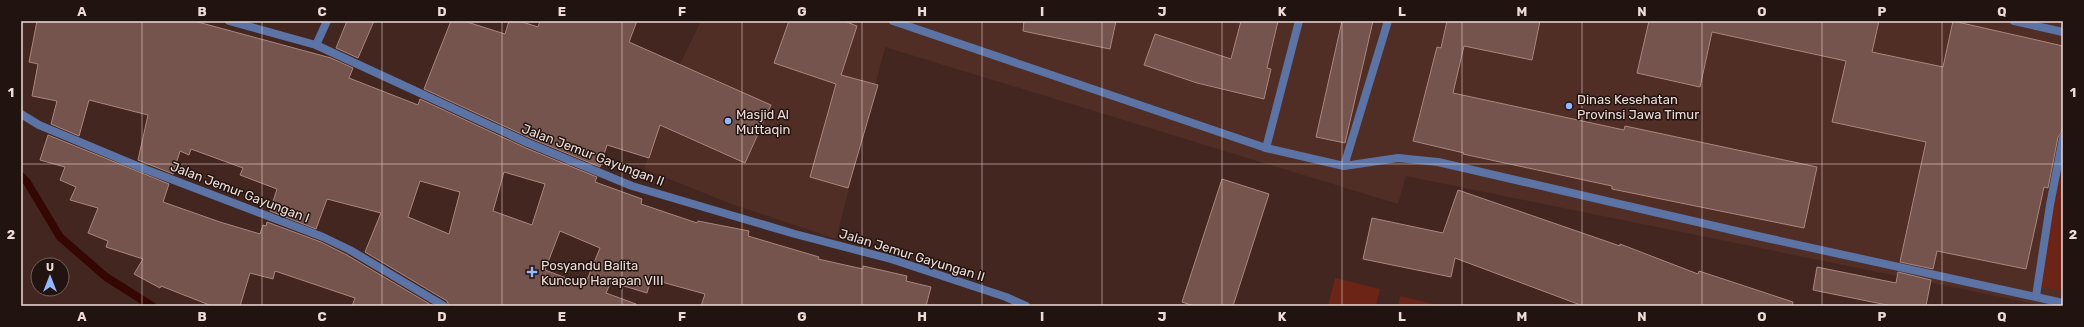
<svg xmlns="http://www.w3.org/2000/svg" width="2084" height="327" viewBox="0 0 2084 327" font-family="Rubik,sans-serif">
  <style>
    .built { fill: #502e26 }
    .green { fill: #6b2416 }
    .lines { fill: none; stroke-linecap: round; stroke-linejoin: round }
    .stream { stroke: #350702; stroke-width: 8 }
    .building { fill: #75544d; stroke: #aa867e; fill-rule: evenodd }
    .minor { stroke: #5b73a5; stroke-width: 8 }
    .grid { fill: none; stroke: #efdcd7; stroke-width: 1; stroke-opacity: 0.55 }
    .poi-dot { fill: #94b7fd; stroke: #201310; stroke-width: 1.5 }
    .labels { text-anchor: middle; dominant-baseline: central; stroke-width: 3; stroke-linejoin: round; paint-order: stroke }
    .poi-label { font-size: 13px; fill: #efdcd7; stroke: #201310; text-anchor: start }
    .street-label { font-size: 13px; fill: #efdcd7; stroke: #201310 }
    .neatline { fill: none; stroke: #efdcd7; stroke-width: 1.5 }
    .grid-label { font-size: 13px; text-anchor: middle; font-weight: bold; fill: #efdcd7 }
  </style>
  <rect width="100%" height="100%" fill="#432620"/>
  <polygon class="built" points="701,21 2063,21 2063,306 2045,306 1406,176 1398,204 885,47 836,239 729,203 644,169 675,74"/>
  <g class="green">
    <polygon points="2063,164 2063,291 2038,286"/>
    <polygon points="1335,278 1380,289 1376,306 1328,306"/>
    <polygon points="1400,296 1441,306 1398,306"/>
  </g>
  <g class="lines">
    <polyline class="stream" points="21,176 27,182 60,237 106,277 152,306"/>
  </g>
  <g class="building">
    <path d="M 37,21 L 194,21 L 331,58 L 353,68 L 349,78 L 418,105 L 420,99 L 526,148 L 597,177 L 595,182 L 642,199 L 641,204 L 697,223 L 698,221 L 749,231 L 748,236 L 819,257 L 818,259 L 863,269 L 863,266 L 907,276 L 906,281 L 931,287 L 926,306 L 701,306 L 705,294 L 651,279 L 647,293 L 611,282 L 606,293 L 636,304 L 635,306 L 449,306 L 447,301 L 365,252 L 381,213 L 327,199 L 316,229 L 270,211 L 277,189 L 240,175 L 243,168 L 191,149 L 189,155 L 180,151 L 173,174 L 138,160 L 148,115 L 89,100 L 79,136 L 51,124 L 57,101 L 32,96 L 38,64 L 29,62 ZM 504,172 L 545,184 L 532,225 L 493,211 ZM 420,181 L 460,192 L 449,234 L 408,217 ZM 560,231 L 600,248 L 585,285 L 545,270 Z"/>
    <polygon points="347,21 374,21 358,58 336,48"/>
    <polygon points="451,21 464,21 505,34 509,21 519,21 538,27 540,21 637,21 629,42 771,105 745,163 660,125 649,158 607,145 600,167 530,138 424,89"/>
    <polygon points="789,21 844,21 857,26 841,75 878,85 848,188 810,177 836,84 774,63"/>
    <polygon points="1024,21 1116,21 1110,49 1023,31"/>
    <polygon points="1241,21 1278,21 1267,68 1271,69 1264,99 1197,83 1144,65 1155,34 1231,59"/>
    <polygon points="1342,21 1373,21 1345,143 1316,137"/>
    <polygon points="1447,21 1540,21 1532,60 1464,46 1453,93 1624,130 1625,126 1817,167 1804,228 1612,189 1612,186 1463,154 1464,153 1413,141 1437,47 1441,48"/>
    <polygon points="1649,21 1879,21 1872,52 1943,67 1953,21 2063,46 2063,125 2061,133 2058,137 2048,188 2044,187 2026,269 1937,251 1933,269 1900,262 1926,142 1832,122 1846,61 1712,32 1700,87 1637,73"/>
    <polygon points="48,135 169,184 163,202 220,222 260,234 263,225 266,226 267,222 321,242 347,255 433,306 352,306 355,298 275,271 273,279 250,273 240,306 212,306 161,286 160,288 134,274 143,259 106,247 108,241 88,233 98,208 70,200 76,187 60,180 65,167 40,160"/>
    <polygon points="1222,179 1269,194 1233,306 1194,306 1182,302"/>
    <polygon points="1458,190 1620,246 1620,244 1698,274 1699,271 1793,302 1792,306 1583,306 1455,258 1451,277 1363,259 1372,218 1443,233"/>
    <polygon points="1817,267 1896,283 1898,272 1931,280 1926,306 1892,306 1813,290"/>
  </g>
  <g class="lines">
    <g class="minor">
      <polyline points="229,21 316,45 528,143 632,186 795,234 891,259 1006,297 1026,306"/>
      <polyline points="893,21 1266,148 1344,166 1398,158 1438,162 1762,237 2063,303"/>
      <polyline points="2014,21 2063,32"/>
      <polyline points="316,45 327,21"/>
      <polyline points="21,114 39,125 142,168 323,237 350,250 444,306"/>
      <polyline points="1266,148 1299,21"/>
      <polyline points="1344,166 1388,21"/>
      <polyline points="2036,296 2050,205 2063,138"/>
    </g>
  </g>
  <path class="grid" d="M 142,21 L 142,306M 262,21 L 262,306M 382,21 L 382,306M 502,21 L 502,306M 622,21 L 622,306M 742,21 L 742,306M 862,21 L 862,306M 982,21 L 982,306M 1102,21 L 1102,306M 1222,21 L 1222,306M 1342,21 L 1342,306M 1462,21 L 1462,306M 1582,21 L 1582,306M 1702,21 L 1702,306M 1822,21 L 1822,306M 1942,21 L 1942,306M 21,164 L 2063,164"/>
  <g class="poi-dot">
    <circle cx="1569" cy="106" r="4"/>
    <circle cx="728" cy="121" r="4"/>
    <path d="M530 266h4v4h4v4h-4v4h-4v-4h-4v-4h4z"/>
  </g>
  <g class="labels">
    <g class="poi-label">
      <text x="1577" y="99">Dinas Kesehatan<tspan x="1577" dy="15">Provinsi Jawa Timur</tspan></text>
      <text x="736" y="114">Masjid Al<tspan x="736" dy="15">Muttaqin</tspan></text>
      <text x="541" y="265">Posyandu Balita<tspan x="541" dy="15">Kuncup Harapan VIII</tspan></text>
    </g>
    <g class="street-label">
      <text transform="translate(593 155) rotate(21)">Jalan Jemur Gayungan II</text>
      <text transform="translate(240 192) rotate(21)">Jalan Jemur Gayungan I</text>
      <text transform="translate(912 255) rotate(17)">Jalan Jemur Gayungan II</text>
    </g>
  </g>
  <rect width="2084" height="327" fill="none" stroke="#201310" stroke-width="44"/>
  <g transform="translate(50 277)"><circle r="19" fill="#201310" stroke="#736360"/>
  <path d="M0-3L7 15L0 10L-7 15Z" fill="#94b7fd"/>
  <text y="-6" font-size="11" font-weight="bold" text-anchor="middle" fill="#efdcd7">U</text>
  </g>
  <rect x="22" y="22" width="2040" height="283" class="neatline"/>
  <g class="grid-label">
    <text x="82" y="16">A</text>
    <text x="202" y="16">B</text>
    <text x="322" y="16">C</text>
    <text x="442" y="16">D</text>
    <text x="562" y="16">E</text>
    <text x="682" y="16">F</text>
    <text x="802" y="16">G</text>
    <text x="922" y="16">H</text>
    <text x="1042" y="16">I</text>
    <text x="1162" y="16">J</text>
    <text x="1282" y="16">K</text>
    <text x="1402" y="16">L</text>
    <text x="1522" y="16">M</text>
    <text x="1642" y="16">N</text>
    <text x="1762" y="16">O</text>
    <text x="1882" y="16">P</text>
    <text x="2002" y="16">Q</text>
    <text x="11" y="97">1</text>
    <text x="2073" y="97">1</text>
    <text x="11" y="239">2</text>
    <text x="2073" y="239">2</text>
    <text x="82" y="321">A</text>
    <text x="202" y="321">B</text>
    <text x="322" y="321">C</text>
    <text x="442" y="321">D</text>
    <text x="562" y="321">E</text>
    <text x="682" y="321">F</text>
    <text x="802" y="321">G</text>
    <text x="922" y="321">H</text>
    <text x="1042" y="321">I</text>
    <text x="1162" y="321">J</text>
    <text x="1282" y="321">K</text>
    <text x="1402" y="321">L</text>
    <text x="1522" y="321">M</text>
    <text x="1642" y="321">N</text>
    <text x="1762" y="321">O</text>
    <text x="1882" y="321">P</text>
    <text x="2002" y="321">Q</text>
  </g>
</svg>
